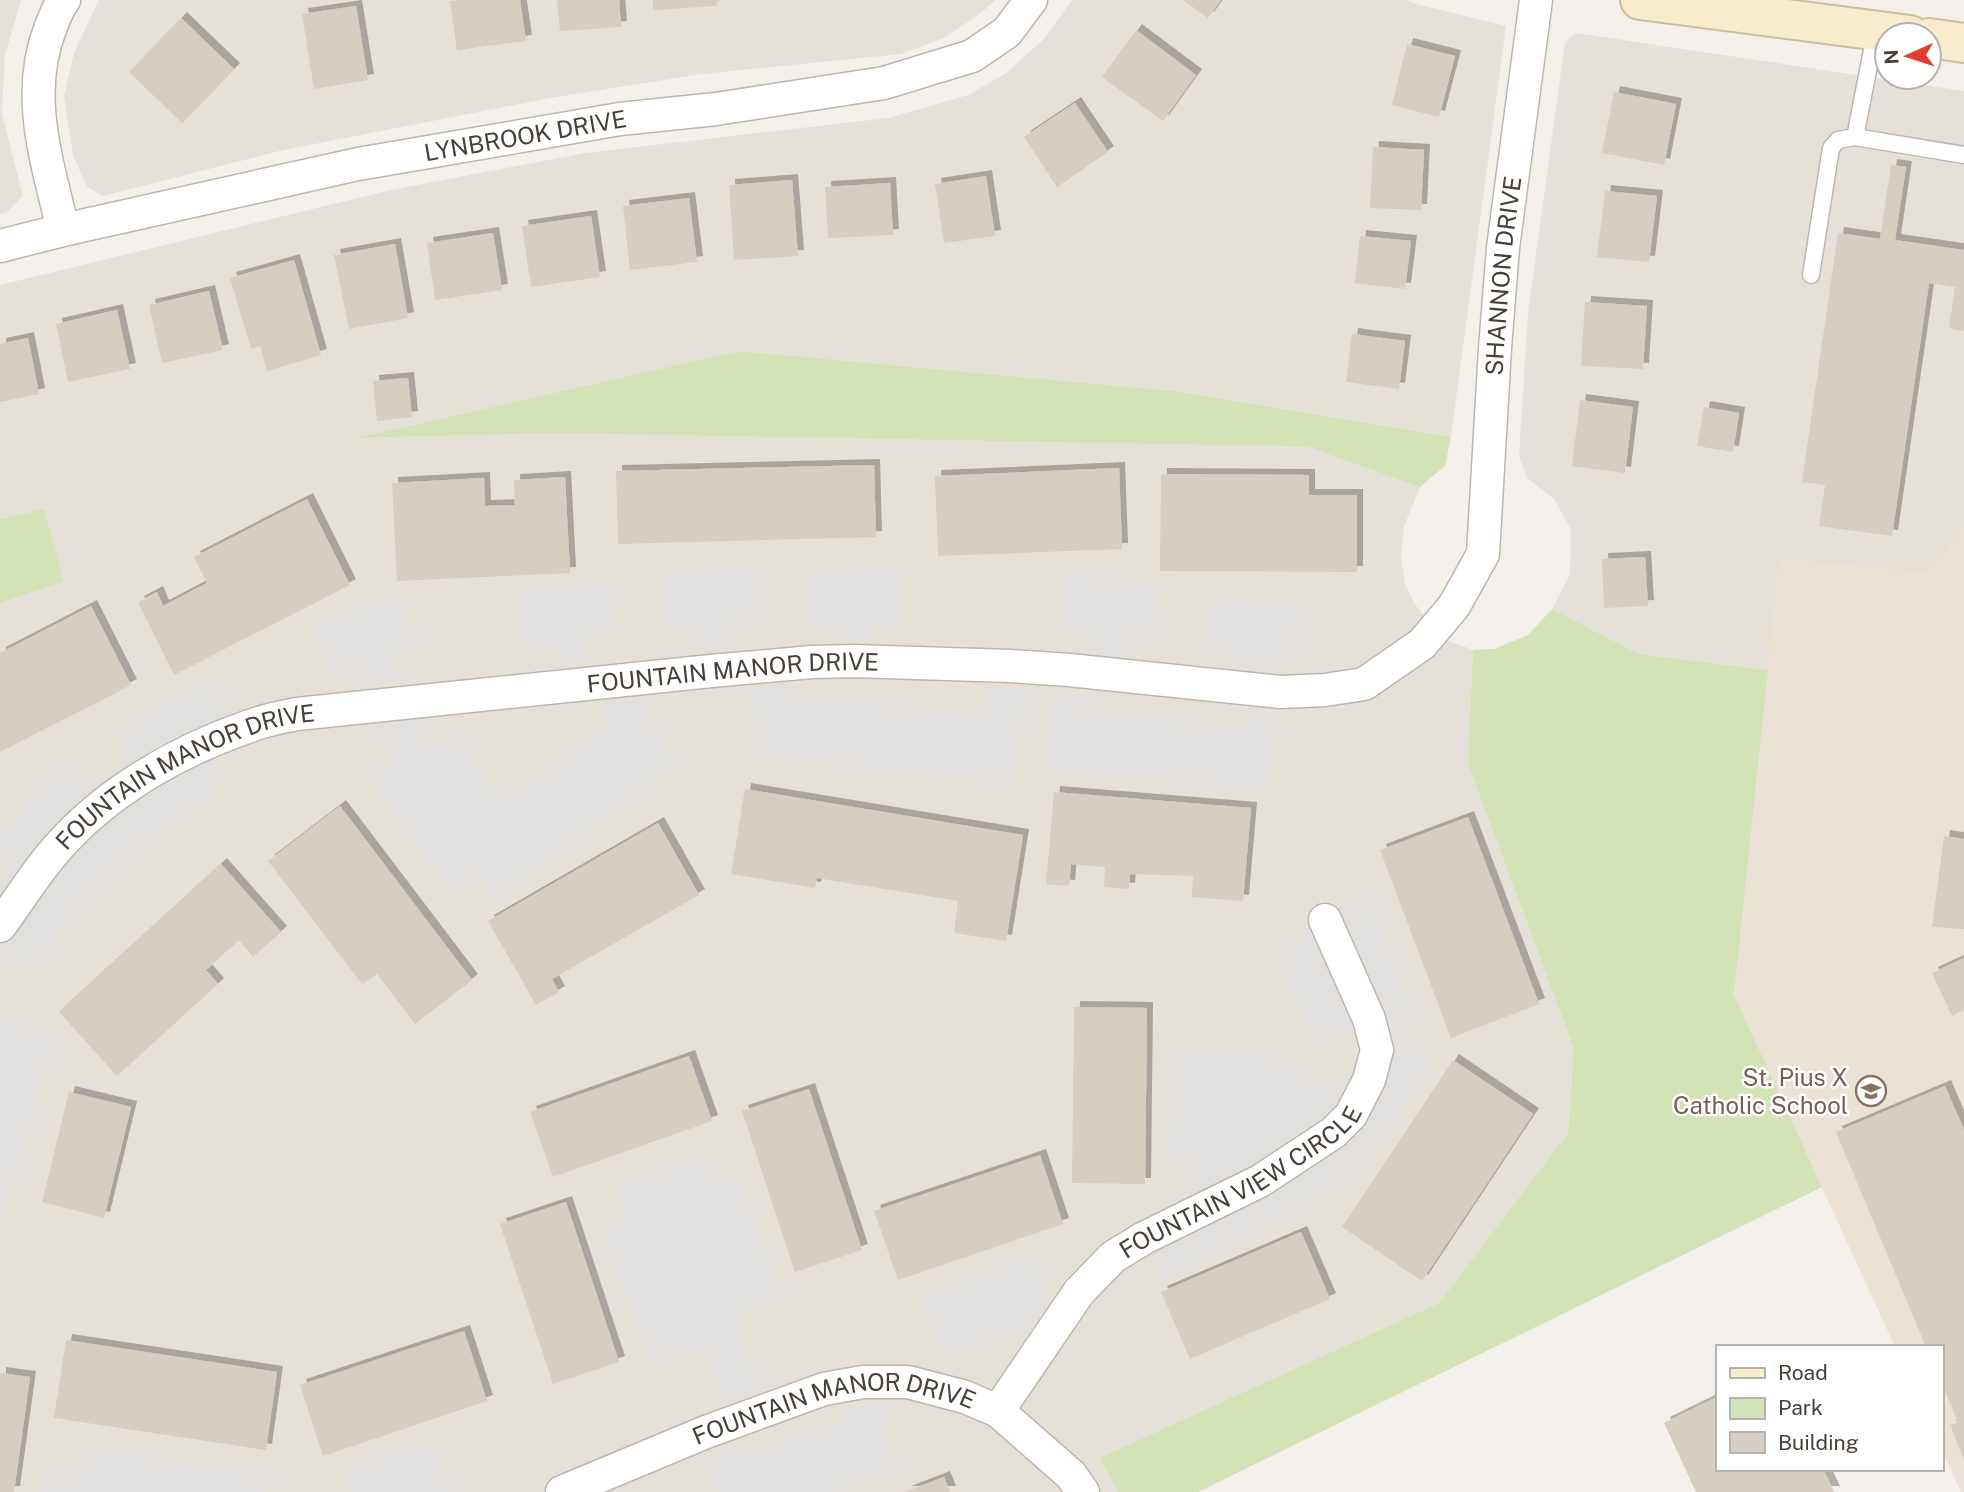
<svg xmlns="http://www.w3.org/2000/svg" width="1964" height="1492" viewBox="0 0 1964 1492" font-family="'Public Sans',sans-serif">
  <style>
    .residential { fill: #e6e1d8 }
    .education { fill: #eae3d5 }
    .green { fill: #d3e2b7 }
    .parking { fill: #e2e0de }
    .building { fill: #d6cdc3; filter: url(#shadow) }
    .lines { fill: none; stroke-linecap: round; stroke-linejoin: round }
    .lane-casing { stroke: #bdb6ad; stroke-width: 19 }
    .street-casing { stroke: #bdb6ad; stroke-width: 35 }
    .secondary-casing { stroke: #cdbd9f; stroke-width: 42 }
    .lane { stroke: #fff; stroke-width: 16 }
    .street { stroke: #fff; stroke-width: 32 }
    .secondary { stroke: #f9ebce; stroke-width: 38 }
    .labels { text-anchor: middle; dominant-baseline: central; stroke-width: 5; stroke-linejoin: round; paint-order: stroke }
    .street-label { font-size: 24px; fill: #464039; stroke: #fff }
    .education-label { font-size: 24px; fill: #785e54; stroke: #fff; text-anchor: end }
  </style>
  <defs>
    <filter id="shadow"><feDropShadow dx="6" dy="-6" stdDeviation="0" flood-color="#0004"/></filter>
  </defs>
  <rect width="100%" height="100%" fill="#f3efea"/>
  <g class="residential">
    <polygon points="0,0 21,0 5,55 2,113 23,196 7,212 0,214"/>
    <polygon points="99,0 996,0 977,16 944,38 901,54 702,74 550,98 279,151 103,196 87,187 73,155 64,96 74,53"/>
    <polygon points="1072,0 1408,0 1416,4 1506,26 1451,437 1174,391 739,351 362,438 555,433 1308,447 1420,487 1404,526 1401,557 1405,584 1414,603 1427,620 1449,641 1473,650 1468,764 1574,1049 1568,1133 1439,1303 1101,1458 1118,1492 0,1492 0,603 64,582 44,509 0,519 0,285 391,190 585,153 888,118 968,95 1006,73 1043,40"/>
    <polygon points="1576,33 1964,91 1964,529 1928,574 1780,560 1768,670 1639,654 1552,609 1570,574 1571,530 1554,499 1527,478 1519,456 1528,312 1565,42"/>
  </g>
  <polygon class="education" points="1964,529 1964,1492 1961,1492 1941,1448 1941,1347 1895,1347 1734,995 1779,560 1928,574"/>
  <g class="green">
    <polygon points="739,351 1174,391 1451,437 1445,466 1420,487 1308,447 555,433 357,438"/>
    <polygon points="44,509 64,582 0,603 0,519"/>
    <polygon points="1552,609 1639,654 1768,670 1734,995 1822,1187 1198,1492 1118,1492 1100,1458 1439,1303 1568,1133 1574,1049 1468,764 1473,650 1494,649 1528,635"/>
  </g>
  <g class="parking">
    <polygon points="753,567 757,621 726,623 722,629 722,639 729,645 688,649 694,643 691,631 686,626 663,626 660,572"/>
    <polygon points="900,567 902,623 873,626 869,631 871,640 837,641 840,636 838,630 807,624 804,571"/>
    <polygon points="1065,574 1158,584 1152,639 1127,637 1122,642 1120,651 1123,659 1085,653 1091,649 1091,639 1088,635 1059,631"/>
    <polygon points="609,579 616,633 590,637 585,644 587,653 593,660 552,664 558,658 558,649 550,647 524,649 515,595"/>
    <polygon points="398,594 418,646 399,652 393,660 395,672 403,680 356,684 360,677 357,669 351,669 331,676 313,626"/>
    <polygon points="1207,598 1297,607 1292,660 1267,658 1263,662 1262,668 1266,675 1230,669 1233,665 1234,659 1230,655 1202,653"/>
    <polygon points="214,681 225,706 237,750 216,758 210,769 210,777 216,797 161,830 131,850 98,882 68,919 36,966 15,956 6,958 0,964 0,888 8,872 5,862 0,857 0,835 34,798 69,764 82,778 90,781 101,781 116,772 124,759 125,749 115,733 158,707"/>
    <polygon points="796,684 793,689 794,693 797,697 974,714 982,711 987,704 987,695 981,686 1033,689 1026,694 1013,784 755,756 753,708 746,695 736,690"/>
    <polygon points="1048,694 1090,697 1085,702 1085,709 1090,712 1242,727 1247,726 1245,715 1282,720 1276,727 1269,787 1047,772 1051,706"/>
    <polygon points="653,697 646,706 647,716 676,765 496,899 480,877 472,876 451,891 368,779 388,764 390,748 377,729 367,725 424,718 418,722 416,729 420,739 429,744 457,737 506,802 603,728 607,721 604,711 594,703"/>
    <polygon points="1368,898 1414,1015 1390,1026 1389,1030 1392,1039 1433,1061 1400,1116 1368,1153 1328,1186 1278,1219 1165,1280 1133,1225 1196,1189 1200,1180 1198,1171 1189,1164 1167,1161 1172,1050 1249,1052 1277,1059 1298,1068 1314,1082 1326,1085 1342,1081 1359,1057 1361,1046 1355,1036 1345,1032 1338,1032 1313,1043 1276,953 1303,940 1308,931 1308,921 1304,914 1329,899 1334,907 1343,908"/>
    <polygon points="0,1015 54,1036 0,1231"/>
    <polygon points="699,1158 710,1182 718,1184 738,1176 783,1294 747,1311 740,1321 739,1332 755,1376 770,1386 718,1405 721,1393 719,1382 709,1359 697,1351 685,1351 650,1361 600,1229 621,1220 624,1211 615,1184"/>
    <polygon points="1033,1253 1048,1294 1054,1297 1023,1340 1018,1334 1012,1332 950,1355 932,1329 920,1300"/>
    <polygon points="901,1403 890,1411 884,1421 883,1432 896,1468 830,1492 718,1492 701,1460 738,1444 740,1454 750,1455 843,1420 845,1413 841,1407"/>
    <polygon points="431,1443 450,1492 351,1492 344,1474 367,1461 400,1449"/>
    <polygon points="87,1447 270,1477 267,1492 39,1492 43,1473 64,1477 73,1475 82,1471"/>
  </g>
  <g class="building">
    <polygon points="460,0 520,0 526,41 457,50 450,1"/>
    <polygon points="557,0 619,0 621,27 560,31"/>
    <polygon points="653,0 717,0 717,6 653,10"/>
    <polygon points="1183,0 1221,0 1208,18"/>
    <polygon points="356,6 368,80 314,89 302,14"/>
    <polygon points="181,18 234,69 182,123 129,72"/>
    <polygon points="1136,30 1196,75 1163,121 1102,77"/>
    <polygon points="1407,44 1455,56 1439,117 1392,105"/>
    <polygon points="1614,92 1676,104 1664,165 1602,153"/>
    <polygon points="1075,103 1108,152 1057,187 1024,137"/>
    <polygon points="1373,147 1424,150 1421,210 1370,208"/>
    <polygon points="1891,165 1906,167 1895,240 1964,250 1964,331 1949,328 1955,287 1929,283 1892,536 1819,526 1825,485 1802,482 1838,233 1880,239"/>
    <polygon points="986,176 995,236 944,243 935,184"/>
    <polygon points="792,180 798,256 734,260 729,185"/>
    <polygon points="890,183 893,235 828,238 825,187"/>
    <polygon points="1605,191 1657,196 1649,262 1597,257"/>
    <polygon points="689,198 697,262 630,270 623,206"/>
    <polygon points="591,216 600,277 531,287 522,226"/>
    <polygon points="493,233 502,290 435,300 427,243"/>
    <polygon points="1360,236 1411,241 1405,289 1355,283"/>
    <polygon points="395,244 408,318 349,329 334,255"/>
    <polygon points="294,260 321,355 267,371 260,346 251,349 230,278"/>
    <polygon points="209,291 223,350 162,363 149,305"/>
    <polygon points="1585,302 1647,306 1643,369 1581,366"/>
    <polygon points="117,310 130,369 68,382 56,324"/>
    <polygon points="1352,334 1405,341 1399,389 1346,382"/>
    <polygon points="28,338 39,394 0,402 0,344"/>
    <polygon points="408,378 412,417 377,421 373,381"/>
    <polygon points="1580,400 1633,407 1625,473 1572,466"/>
    <polygon points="1704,407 1739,413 1733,452 1697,446"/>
    <polygon points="874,465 876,537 618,544 616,471"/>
    <polygon points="1119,468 1122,549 938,556 935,476"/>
    <polygon points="1161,474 1309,475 1309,495 1357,495 1357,572 1160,571"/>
    <polygon points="565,477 570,573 397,581 392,483 484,478 485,506 515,505 514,480"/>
    <polygon points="307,499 350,585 174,675 138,602 157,592 163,606 207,583 194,557"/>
    <polygon points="1645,557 1648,606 1604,608 1602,559"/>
    <polygon points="91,606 131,685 0,752 0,653"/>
    <polygon points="745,789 1023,835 1006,941 954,933 958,901 817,878 815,888 731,874"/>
    <polygon points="1054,792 1251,808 1243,901 1192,897 1193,876 1130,874 1129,889 1104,887 1105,867 1071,864 1069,886 1046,884"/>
    <polygon points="340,806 472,980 415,1024 377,974 362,984 268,861"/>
    <polygon points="1468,817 1539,1004 1451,1038 1380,850"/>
    <polygon points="658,823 699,895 552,979 559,992 536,1005 488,921"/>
    <polygon points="1944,836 1964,839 1964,929 1932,927"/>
    <polygon points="221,864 281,932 253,957 239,940 206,970 218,984 117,1076 59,1012"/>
    <polygon points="1964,958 1964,1010 1952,1016 1932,973"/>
    <polygon points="1074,1007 1147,1008 1145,1184 1072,1183"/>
    <polygon points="689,1056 712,1121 553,1177 530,1112"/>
    <polygon points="1453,1060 1533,1114 1422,1281 1342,1227"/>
    <polygon points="1945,1086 1964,1130 1964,1460 1950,1425 1958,1422 1941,1382 1941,1347 1926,1347 1836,1132"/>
    <polygon points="809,1089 862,1250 795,1272 742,1111"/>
    <polygon points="69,1092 131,1107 104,1218 42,1202"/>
    <polygon points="1040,1155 1063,1224 898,1280 874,1211"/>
    <polygon points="566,1202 619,1362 553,1384 500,1224"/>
    <polygon points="1301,1232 1330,1299 1190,1359 1161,1292"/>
    <polygon points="464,1331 487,1401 323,1456 300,1385"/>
    <polygon points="66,1340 277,1372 266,1450 54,1418"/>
    <polygon points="0,1373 30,1377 14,1492 0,1492"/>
    <polygon points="1717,1397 1717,1469 1823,1469 1834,1492 1696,1492 1664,1423"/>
    <polygon points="944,1477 950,1492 905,1492"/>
  </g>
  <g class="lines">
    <g class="lane-casing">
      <g id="lane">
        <polyline points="1876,30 1855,137 1964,155"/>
        <polyline points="1811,275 1831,148 1838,140 1855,137"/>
      </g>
    </g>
    <g class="street-casing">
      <g id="street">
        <path d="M 63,230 C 48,163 24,97 50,29 C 54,19 57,9 64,0"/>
        <path id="s1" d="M 0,246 L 63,230 L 358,164 L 620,119 L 716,109 L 884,83 L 972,56 L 1007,32 L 1031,0"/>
        <path id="s2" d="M 0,926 C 18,902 34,875 54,852 C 104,793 177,751 250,726 C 265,720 281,717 297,714 L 711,671 L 812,662 L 854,661 L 1010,666 L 1069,670 L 1281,692 L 1325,690 L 1364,684 L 1422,644 L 1454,606 L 1483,554 L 1495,348 L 1503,248 L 1536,0"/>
        <path id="s3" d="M 998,1411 L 1079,1292 L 1113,1257 L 1144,1238 L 1260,1181 L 1333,1133 L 1351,1115 L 1369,1080 L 1377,1050 L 1369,1019 L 1325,920"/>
        <path id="s4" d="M 562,1492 L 706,1432 L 824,1389 L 863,1382 L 908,1382 L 965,1397 L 998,1411 L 1071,1475 L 1083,1492"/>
      </g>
    </g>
    <g class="secondary-casing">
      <g id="secondary">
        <polyline points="1640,0 1910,35"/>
        <polyline points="1929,38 1964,43"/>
      </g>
    </g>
    <use href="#lane" class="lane"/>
    <use href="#street" class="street"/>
    <use href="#secondary" class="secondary"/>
  </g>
  <defs>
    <g id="school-ring" transform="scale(1.575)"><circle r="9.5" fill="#fff" stroke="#8d6e63" stroke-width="1.5"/><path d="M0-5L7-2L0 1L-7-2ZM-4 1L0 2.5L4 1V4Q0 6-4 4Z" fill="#8d6e63"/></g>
  </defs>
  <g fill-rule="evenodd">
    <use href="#school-ring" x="1871" y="1091"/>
  </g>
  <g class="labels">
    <g class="street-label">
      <text stroke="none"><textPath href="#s1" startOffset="537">LYNBROOK DRIVE</textPath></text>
      <text stroke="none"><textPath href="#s2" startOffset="1906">SHANNON DRIVE</textPath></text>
      <text stroke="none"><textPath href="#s2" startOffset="814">FOUNTAIN MANOR DRIVE</textPath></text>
      <text stroke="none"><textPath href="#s2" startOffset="247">FOUNTAIN MANOR DRIVE</textPath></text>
      <text stroke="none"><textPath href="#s3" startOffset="341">FOUNTAIN VIEW CIRCLE</textPath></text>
      <text stroke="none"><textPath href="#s4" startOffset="289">FOUNTAIN MANOR DRIVE</textPath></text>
    </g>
    <g class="education-label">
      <text x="1848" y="1077">St. Pius X<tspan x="1848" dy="28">Catholic School</tspan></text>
    </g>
  </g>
  <rect x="1716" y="1345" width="228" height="126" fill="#ffffff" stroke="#b5b3b0" stroke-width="2"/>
  <rect x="1730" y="1368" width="35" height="10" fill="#f9ebce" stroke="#b5b3b0" stroke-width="2"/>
  <text x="1778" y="1380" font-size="21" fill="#464039">Road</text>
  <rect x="1730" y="1398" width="35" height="21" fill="#d3e2b7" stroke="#b5b3b0" stroke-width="2"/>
  <text x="1778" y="1415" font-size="21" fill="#464039">Park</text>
  <rect x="1730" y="1432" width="35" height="21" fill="#d6cdc3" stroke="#b5b3b0" stroke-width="2"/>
  <text x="1778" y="1450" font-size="21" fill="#464039">Building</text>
  <g transform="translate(1908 56) rotate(267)"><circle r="33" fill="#ffffff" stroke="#b5b3b0" stroke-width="2"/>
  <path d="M0-5L12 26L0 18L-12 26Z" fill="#e13e32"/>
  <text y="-10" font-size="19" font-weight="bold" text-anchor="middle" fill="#464039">N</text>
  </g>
</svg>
